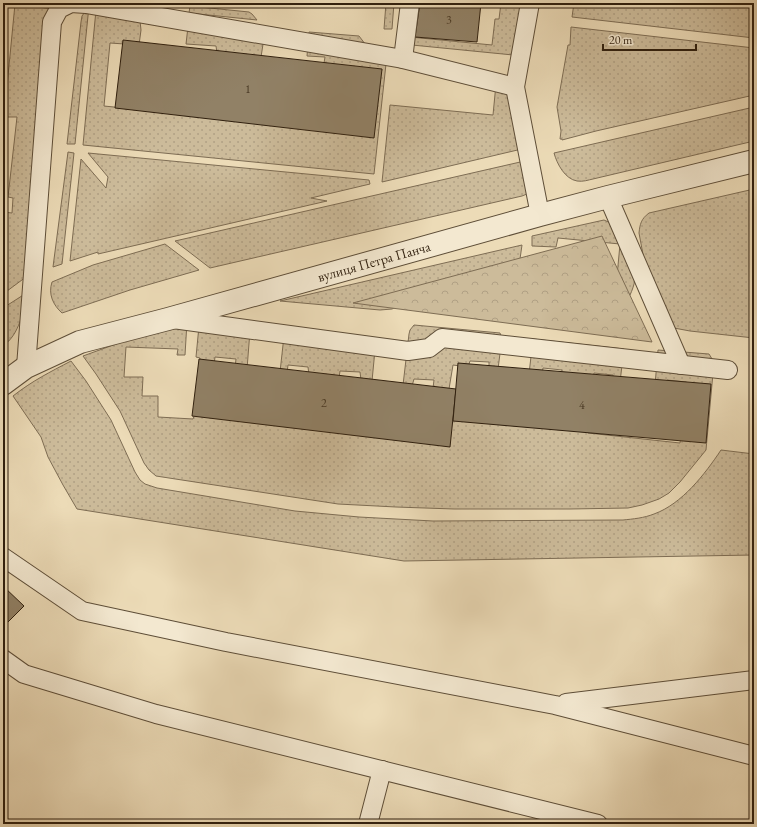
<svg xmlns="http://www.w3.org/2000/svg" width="757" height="827" viewBox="0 0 757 827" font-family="'EB Garamond',serif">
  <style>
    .grass { fill: url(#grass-dots); stroke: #7e6d54 }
    .park { fill: url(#park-crowns); stroke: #7e6d54 }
    .building { fill: #918166; stroke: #2f1f0e }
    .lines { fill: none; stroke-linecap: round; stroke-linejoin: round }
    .service-casing { stroke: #5e4e38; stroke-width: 20 }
    .minor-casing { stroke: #5e4e38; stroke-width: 24 }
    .service { stroke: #f3e8d0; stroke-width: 18 }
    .minor { stroke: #f3e8d0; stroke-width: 22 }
    .labels { text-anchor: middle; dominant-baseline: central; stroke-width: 4; stroke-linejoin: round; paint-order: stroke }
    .number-label { font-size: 12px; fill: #483824 }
    .street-label { font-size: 14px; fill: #2f1f0e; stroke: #f3e8d0 }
  </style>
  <defs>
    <pattern id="grass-dots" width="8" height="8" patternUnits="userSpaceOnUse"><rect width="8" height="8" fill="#ccbb9a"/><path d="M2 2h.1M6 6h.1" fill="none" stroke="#b0a084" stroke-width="1.8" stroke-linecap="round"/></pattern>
    <pattern id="park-crowns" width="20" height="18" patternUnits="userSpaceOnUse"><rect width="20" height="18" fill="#ccbb9a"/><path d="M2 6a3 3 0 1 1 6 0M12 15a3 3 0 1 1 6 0" fill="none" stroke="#b0a084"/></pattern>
  </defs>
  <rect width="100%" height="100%" fill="#ecdbb7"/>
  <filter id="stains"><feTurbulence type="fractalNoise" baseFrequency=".005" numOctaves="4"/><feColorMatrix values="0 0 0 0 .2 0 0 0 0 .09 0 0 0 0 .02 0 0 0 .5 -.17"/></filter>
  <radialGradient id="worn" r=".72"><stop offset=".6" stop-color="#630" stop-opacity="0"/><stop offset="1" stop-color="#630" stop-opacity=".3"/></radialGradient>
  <g class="grass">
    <polygon points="386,3 394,3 392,29 384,29"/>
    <polygon points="501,3 524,3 513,55 412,45 410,37 492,45 495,19 499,19"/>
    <polygon points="574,3 754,3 754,38 572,17"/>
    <polygon points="15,4 61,10 30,274 3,294 3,212 12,213 13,198 8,197 17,117 4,117"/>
    <polygon points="89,6 75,144 67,144 81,22 82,16"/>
    <polygon points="190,6 249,12 252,14 257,20 189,13"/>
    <polygon points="96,10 140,21 141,30 139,45 110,43 104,106 349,131 324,63 325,57 307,56 309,32 359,36 369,49 386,64 374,174 83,145"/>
    <polygon points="189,18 264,38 261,57 217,53 216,46 186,44"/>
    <polygon points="571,27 754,48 754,95 596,131 562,140 562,139 560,139 561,131 557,107 568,45 570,45"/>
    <polygon points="496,84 506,84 526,148 382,182 390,105 493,115"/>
    <path d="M 754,107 L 754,141 L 593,179 C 588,180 583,182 577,181 C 565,179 557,164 554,153 Z"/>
    <polygon points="68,152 74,153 62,264 53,267"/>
    <polygon points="88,153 369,180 370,184 311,198 327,201 98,254 98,252 70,261 81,159 106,188 108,177"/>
    <polygon points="529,160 531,190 527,194 522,196 210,268 175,241"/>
    <path d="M 754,189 L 754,338 L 690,331 L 674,328 L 647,276 L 639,233 C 640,224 641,219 649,213 Z"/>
    <path d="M 604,220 C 608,222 611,223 615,225 C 626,235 637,265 635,280 C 634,285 632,291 630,295 C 626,301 619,305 614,309 L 620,244 L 558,238 L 556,247 L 532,246 L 532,236 Z"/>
    <path d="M 165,244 L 199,270 L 130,290 L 62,313 C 53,305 48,294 52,282 L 93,265 Z"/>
    <polygon points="522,245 514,301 414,299 392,309 380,310 280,301"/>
    <path d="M 28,292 C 23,311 20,334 3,346 L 3,308 Z"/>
    <polygon points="187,322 185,355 177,355 178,349 126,347 124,377 143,377 142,396 158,396 158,417 193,419 195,413 447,415 587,429 588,433 680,443 687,390 686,382 667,380 665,387 655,385 658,350 709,354 714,362 706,450 680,482 669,493 659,499 642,505 628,508 570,509 454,509 396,507 338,504 156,476 149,470 144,463 120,411 96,374 83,356 127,340"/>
    <polygon points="414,325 500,333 502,338 498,369 489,368 489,362 470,361 468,367 453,365 449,389 433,388 434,380 414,379 412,386 403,385 409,334 410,330"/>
    <polygon points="199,326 250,331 247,369 235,368 236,359 215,357 214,365 200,363 200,358 196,357"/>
    <polygon points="284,336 375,350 372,381 361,380 360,372 340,371 339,378 309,375 308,367 288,365 287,373 280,372"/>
    <polygon points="533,339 624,349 620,382 613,381 613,375 594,373 593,379 561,376 562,370 543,368 542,375 529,374"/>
    <path d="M 71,361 L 86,381 L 111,420 L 135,472 L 140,480 L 145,484 L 157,488 L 295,511 L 359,517 L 433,521 L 623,520 C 633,519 644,518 654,514 C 682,504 705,474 721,450 L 754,454 L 754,555 L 404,561 L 77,509 L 63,485 L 48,457 L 41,437 L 13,396 C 32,381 50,372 71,361 Z"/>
  </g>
  <polygon class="park" points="602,236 652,342 353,303"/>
  <g class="building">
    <polygon points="420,3 481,3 477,42 415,37"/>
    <polygon points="714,3 754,3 754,6"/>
    <polygon points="123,40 382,69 374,138 115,108"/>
    <polygon points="199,359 456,389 450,447 192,416"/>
    <polygon points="458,363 711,384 706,443 453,421"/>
    <polygon points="3,586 24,606 3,627"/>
  </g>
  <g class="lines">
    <g class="service-casing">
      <g id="service">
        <polyline points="530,3 515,87 540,215"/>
        <polyline points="403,59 410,3"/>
        <polyline points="608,197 681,365"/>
        <polyline points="173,319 408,351 429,348 442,338 728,370"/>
        <polyline points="26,367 52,22 59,9 71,3 86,4 403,59 515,87"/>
        <polyline points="3,557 82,611 226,642 555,705 754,756"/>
        <polyline points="3,659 24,674 156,714 598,824"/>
        <polyline points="566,703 754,680"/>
        <polyline points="368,824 382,770"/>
      </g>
    </g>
    <g class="minor-casing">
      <g id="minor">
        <path id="s1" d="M 3,384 L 26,367 L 80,342 L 168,319 L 540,215 L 608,197 L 754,161"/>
      </g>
    </g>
    <use href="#service" class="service"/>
    <use href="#minor" class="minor"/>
  </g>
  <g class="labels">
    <g class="number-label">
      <text x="449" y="20">3</text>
      <text x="248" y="89">1</text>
      <text x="324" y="403">2</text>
      <text x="582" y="405">4</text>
    </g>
    <g class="street-label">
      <text stroke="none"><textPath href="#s1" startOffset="393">вулиця Петра Панча</textPath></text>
    </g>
  </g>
  <rect width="757" height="827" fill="none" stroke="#ecdbb7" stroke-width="16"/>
  <rect x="4" y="4" width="749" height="819" fill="none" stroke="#2f1f0e" stroke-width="2"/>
  <rect x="8" y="8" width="741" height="811" fill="none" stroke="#2f1f0e"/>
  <path d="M603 44v6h93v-6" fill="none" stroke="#2f1f0e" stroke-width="2"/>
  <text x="609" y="44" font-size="12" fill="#2f1f0e" stroke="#f3e8d0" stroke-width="3" paint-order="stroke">20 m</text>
  <rect width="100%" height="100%" filter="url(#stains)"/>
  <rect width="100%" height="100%" fill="url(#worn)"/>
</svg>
